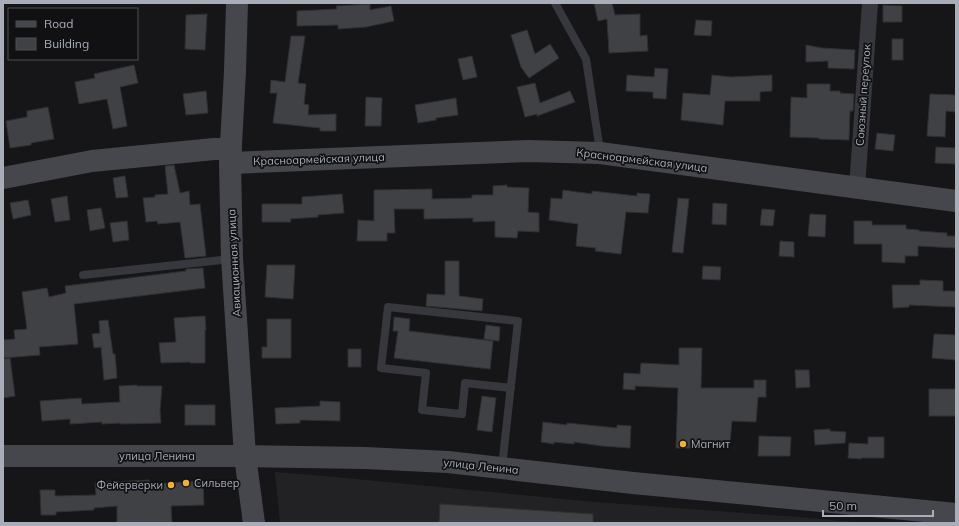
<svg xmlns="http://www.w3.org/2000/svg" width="959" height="526" viewBox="0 0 959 526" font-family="Mulish,sans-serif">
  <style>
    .built { fill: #222225 }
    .building { fill: #404145; stroke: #303034 }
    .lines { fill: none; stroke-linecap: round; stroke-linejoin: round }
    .lane { stroke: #37383d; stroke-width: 8 }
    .street { stroke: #37383d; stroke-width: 16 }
    .secondary { stroke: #45474d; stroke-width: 22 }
    .poi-dot { fill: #f2b134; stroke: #111113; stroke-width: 1.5 }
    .labels { text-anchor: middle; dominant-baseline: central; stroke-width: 3.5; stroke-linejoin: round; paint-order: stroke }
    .street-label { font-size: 11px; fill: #a8adb8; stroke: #111113 }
    .poi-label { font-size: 11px; fill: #a8adb8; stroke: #111113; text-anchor: start }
  </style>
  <rect width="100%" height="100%" fill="#161618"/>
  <polygon class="built" points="275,472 335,477 595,502 798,517 866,523 280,523"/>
  <g class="building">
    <polygon points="594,3 612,3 615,15 640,14 640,36 647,35 648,51 609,53 607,19 598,21"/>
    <polygon points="370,4 370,10 391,6 394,21 366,27 338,29 338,25 297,26 297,11 337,9 336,6"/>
    <polygon points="883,5 902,6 902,22 883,22"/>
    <polygon points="207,14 205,50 185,49 186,15"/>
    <polygon points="696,20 712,21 711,36 694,35"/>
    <polygon points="527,30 535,54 550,44 559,58 529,78 521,67 511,35"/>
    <polygon points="291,36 305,36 298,83 306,84 304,104 309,105 308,115 336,114 336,131 320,131 320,128 273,123 277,93 270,93 271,80 285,82"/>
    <rect x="892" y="39" width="11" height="21"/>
    <polygon points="806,45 822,48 855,50 854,69 828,68 828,61 806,62"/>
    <polygon points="472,56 477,77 463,80 458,59"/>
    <polygon points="134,65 138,83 120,87 127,126 113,129 107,99 79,104 75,82 95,78 94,74"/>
    <polygon points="655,68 668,69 666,99 653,98 653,92 626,91 627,75 654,77"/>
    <polygon points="712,75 731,77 772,75 772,91 760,92 760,101 725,101 723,125 681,120 683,93 710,95"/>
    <polygon points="535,83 540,103 570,91 575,102 537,116 537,114 525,117 517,87"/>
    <polygon points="807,84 830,84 830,91 840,91 840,93 854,94 853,111 850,111 849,140 819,139 819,138 790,137 791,97 807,98"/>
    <polygon points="206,91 208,113 186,115 183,94"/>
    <polygon points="930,94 956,95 956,112 946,111 945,137 927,136"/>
    <polygon points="366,97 382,98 381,126 365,126"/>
    <polygon points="456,98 458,115 436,118 436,120 418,123 415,105"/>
    <polygon points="48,107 54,139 31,143 31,145 10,148 6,121 27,117 27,111"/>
    <polygon points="877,133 895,135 893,151 875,149"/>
    <polygon points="936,147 956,148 956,164 935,163"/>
    <polygon points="174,165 180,193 189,191 190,205 200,204 206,256 185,258 180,222 158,224 157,221 146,222 143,198 155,197 155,195 168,194 165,166"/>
    <polygon points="125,176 128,197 116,198 113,178"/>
    <polygon points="507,185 507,187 529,188 528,212 539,213 539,232 518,231 517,238 495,237 495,221 473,222 473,218 424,219 424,209 394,209 395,233 387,233 387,241 357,241 358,220 374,221 374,190 432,189 432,199 472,198 472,195 493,195 493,186"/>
    <polygon points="563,190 592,194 592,191 637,196 637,193 650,194 648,213 626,212 621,254 595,251 596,248 576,246 578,224 549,220 551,198 562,199"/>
    <polygon points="342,194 344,213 318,215 318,217 290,219 291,222 262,222 262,204 302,204 302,197"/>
    <polygon points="67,196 70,220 55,222 51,199"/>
    <polygon points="678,198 689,199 683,253 672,252"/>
    <polygon points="28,200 31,215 13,219 10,203"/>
    <polygon points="713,203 727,204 726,225 712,224"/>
    <polygon points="101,208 105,228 90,231 87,210"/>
    <polygon points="762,209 775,210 773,226 760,225"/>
    <polygon points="810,214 826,215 825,237 808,236"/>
    <polygon points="127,221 129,240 113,242 110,223"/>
    <polygon points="854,221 872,221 872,225 906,225 906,229 919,230 919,231 947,233 947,236 956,236 956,248 918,246 918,256 905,256 905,263 882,262 882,244 854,244"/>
    <polygon points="780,241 794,242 794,257 779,256"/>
    <polygon points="445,261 459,261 459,296 483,299 482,311 426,306 427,294 445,295"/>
    <polygon points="267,265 295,265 293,299 265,297"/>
    <polygon points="703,266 721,267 720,280 702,279"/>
    <polygon points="203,268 205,288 74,304 78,344 39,347 40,355 3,358 3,340 15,339 14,330 27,329 22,292 47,288 49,297 66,293 65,286 186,271 186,269"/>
    <polygon points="920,280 943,281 943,291 956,291 956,307 909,305 909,307 893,308 892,285 920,285"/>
    <polygon points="205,316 206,330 205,330 205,363 190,363 190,362 161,363 159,343 176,342 174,318"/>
    <polygon points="394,317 410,319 409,331 493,341 490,369 394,358 398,331 393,331"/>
    <polygon points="267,319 291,319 291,358 262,358 262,347 267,347"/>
    <polygon points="108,320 113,354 115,354 117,378 104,380 101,347 94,348 92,334 100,333 99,321"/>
    <polygon points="486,325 500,327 499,341 484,339"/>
    <polygon points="934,334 956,335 956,360 932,358"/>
    <polygon points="679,348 702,348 701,388 754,388 754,380 766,380 766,397 758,397 756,422 732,421 730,443 700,441 700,448 676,448 678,388 635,386 635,390 623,389 624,373 640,374 641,363 679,365"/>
    <rect x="348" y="349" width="13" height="18"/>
    <polygon points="10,358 15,396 3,398 3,359"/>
    <polygon points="795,370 809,370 810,387 796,388"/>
    <polygon points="137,385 137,386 162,386 160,410 161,423 120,424 120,423 102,424 102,422 70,424 70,419 42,421 40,401 81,398 82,404 120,402 119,386"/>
    <rect x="929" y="389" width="27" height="27"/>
    <polygon points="482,396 496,398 492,432 477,430"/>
    <polygon points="320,401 340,402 340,421 300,420 300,423 276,424 275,408 320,406"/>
    <rect x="185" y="405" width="30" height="20"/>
    <polygon points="543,422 567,425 567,423 617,428 617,425 631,426 630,448 602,446 574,442 574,444 554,442 554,444 541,442"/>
    <polygon points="830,429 830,431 846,432 845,443 815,445 814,430"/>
    <polygon points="759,436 791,437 790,456 758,456"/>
    <polygon points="868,437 884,437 884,458 861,458 861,459 848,458 849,443 868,444"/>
    <polygon points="149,480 150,484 203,481 204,505 171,506 172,523 117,523 117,506 94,508 94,510 56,512 56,515 41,515 40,490 55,490 55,496 96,495 95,483 110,481 110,482"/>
    <polygon points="440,504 593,514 593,523 439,523"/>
  </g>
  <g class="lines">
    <g class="lane">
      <polyline points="555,3 586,59 600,151"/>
      <polyline points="83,275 231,259"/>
      <polyline points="502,467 518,321 388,307 381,368 426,373 422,410 462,414 465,383 511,388"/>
    </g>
    <polyline class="street" points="857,188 870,3"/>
    <g class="secondary">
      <polyline points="237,3 235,71 230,163 232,258 245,456 254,523"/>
      <polyline points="230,163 528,151 600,153 956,201"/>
      <polyline points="3,178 92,161 214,149 231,149"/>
      <polyline points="3,456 245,456 365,458 448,462 633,483 956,514"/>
    </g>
  </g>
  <g class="poi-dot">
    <circle cx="683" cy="444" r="4"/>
    <circle cx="186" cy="483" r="4"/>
    <circle cx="171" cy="485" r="4"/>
  </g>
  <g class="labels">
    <g class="street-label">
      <text transform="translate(863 95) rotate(-86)">Союзный переулок</text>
      <text transform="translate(319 159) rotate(-2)">Красноармейская улица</text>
      <text transform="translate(642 160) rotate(7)">Красноармейская улица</text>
      <text transform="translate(234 263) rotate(-93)">Авиационная улица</text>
      <text x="157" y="456">улица Ленина</text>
      <text transform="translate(481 466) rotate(6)">улица Ленина</text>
    </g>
    <g class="poi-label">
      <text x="691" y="444">Магнит</text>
      <text x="194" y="483">Сильвер</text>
      <text x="163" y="485" text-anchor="end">Фейерверки</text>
    </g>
  </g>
  <rect width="959" height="526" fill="none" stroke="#a8adb8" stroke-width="8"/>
  <rect x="8" y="8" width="130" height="52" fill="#111113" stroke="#4d4f55"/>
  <rect x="16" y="21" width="20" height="6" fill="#45474d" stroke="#4d4f55"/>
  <text x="44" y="28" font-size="12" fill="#a8adb8">Road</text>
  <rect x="16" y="38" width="20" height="12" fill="#404145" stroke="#4d4f55"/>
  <text x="44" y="48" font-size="12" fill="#a8adb8">Building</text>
  <path d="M823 510v6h110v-6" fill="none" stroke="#a8adb8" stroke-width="2"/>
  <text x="829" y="510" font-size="12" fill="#a8adb8" stroke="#111113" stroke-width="3" paint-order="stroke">50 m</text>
</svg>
